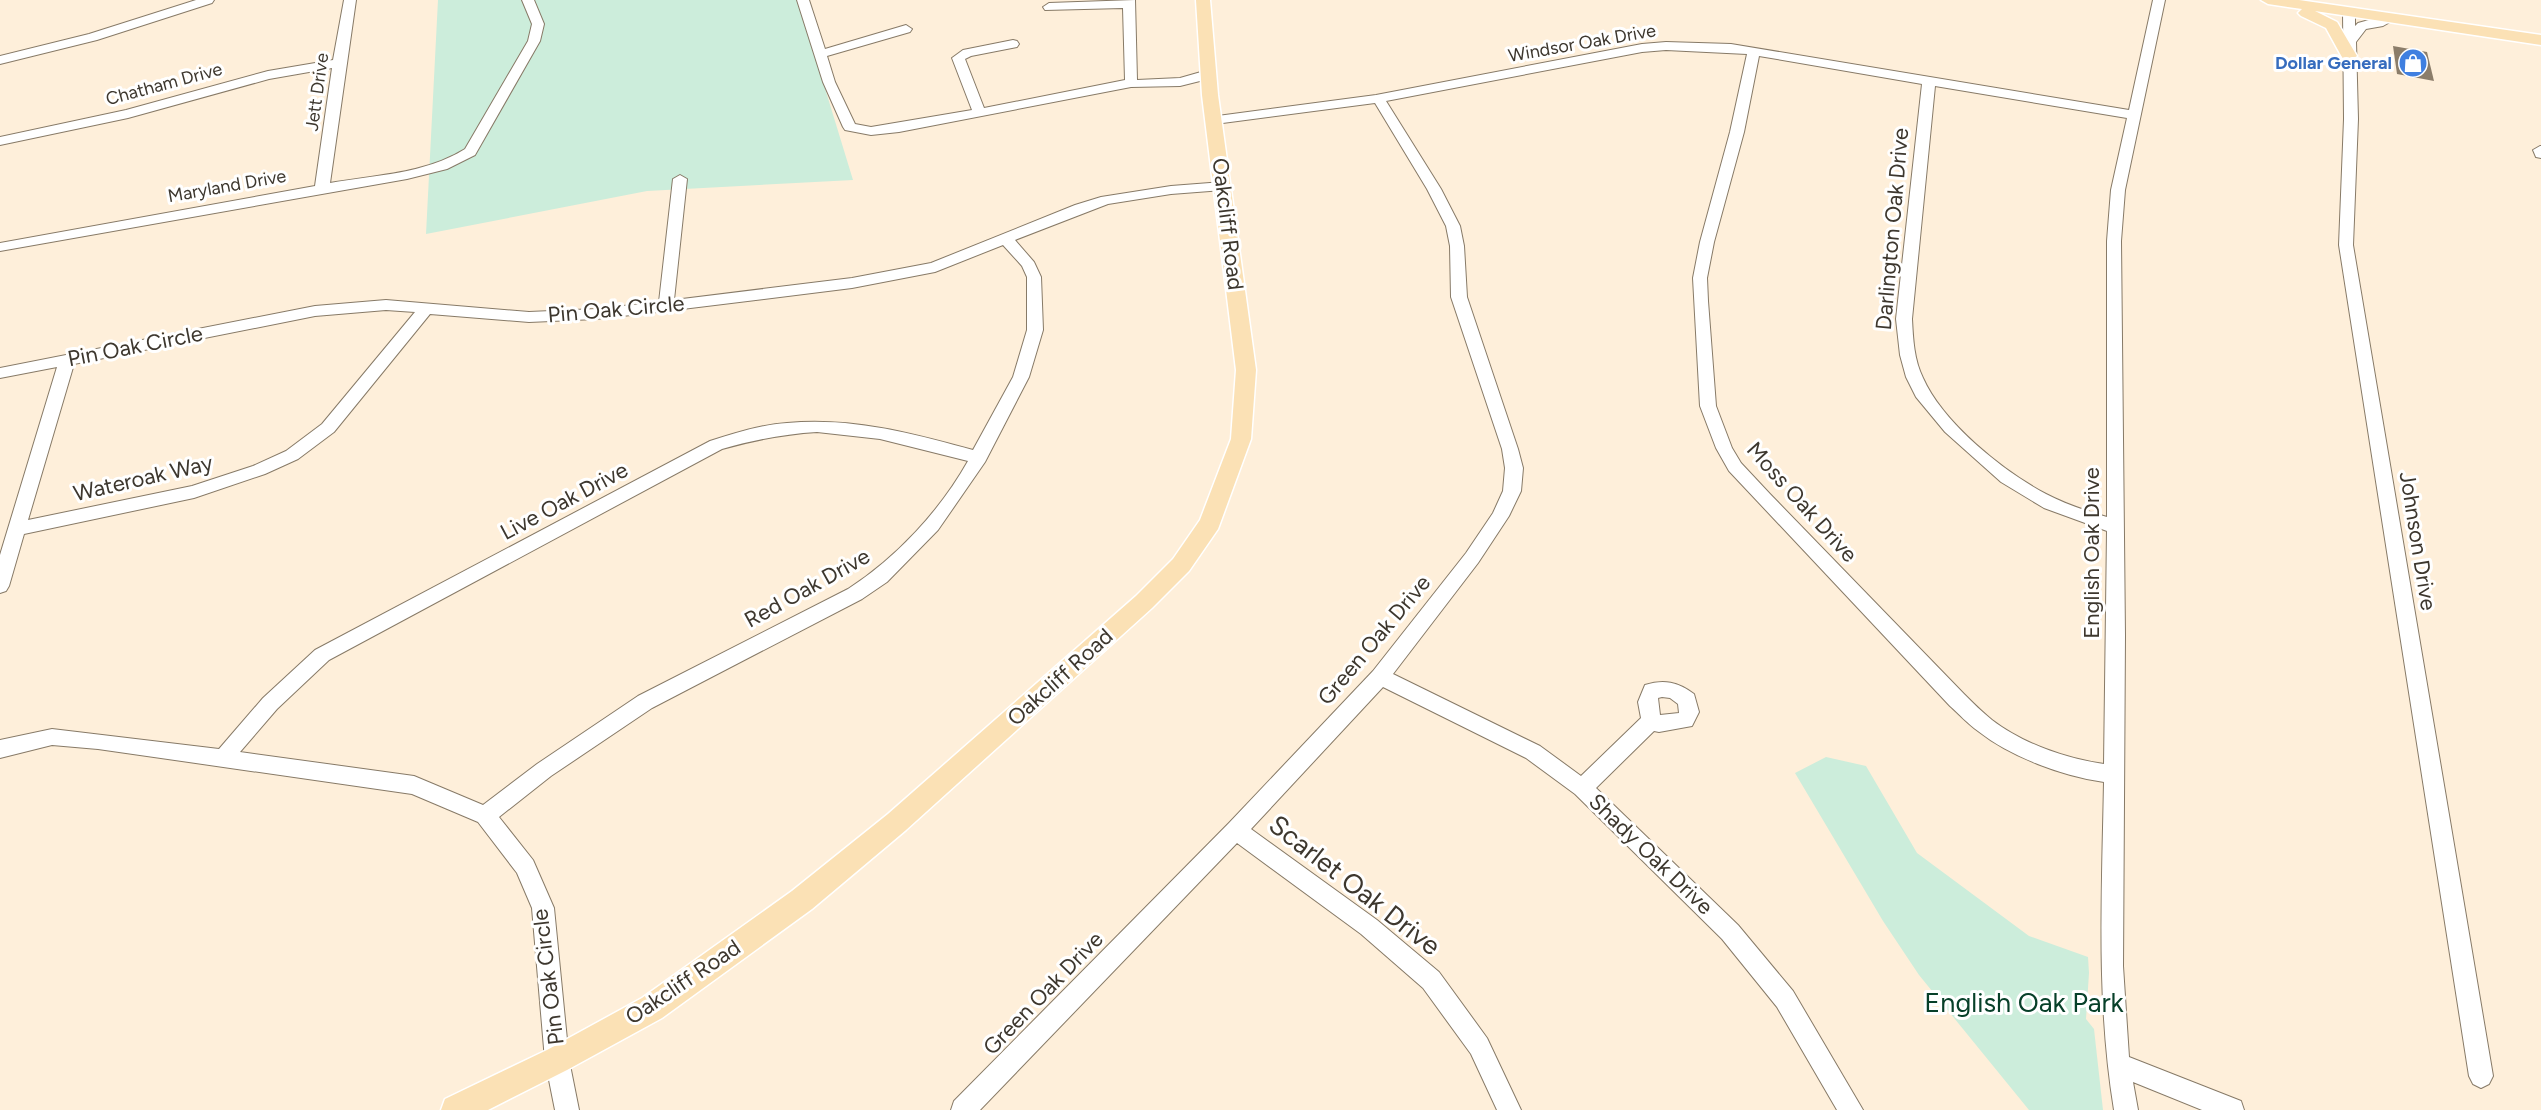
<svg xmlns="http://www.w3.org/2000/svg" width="2541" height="1110" viewBox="0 0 2541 1110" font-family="Figtree,sans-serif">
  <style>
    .green { fill: #cceddb }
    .building { fill: #8b7d6a }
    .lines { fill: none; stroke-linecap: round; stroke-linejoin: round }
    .minor-casing { stroke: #877a67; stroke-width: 2 }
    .major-casing { stroke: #fff; stroke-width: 3 }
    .minor { fill: #fff; fill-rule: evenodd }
    .major { fill: #fbe1b5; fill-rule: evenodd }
    .labels { text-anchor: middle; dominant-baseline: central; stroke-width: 6; stroke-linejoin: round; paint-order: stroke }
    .far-street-label { font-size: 18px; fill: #3d372e; stroke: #fff }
    .far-shop-label { font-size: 18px; font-weight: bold; fill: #366cbe; stroke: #fff; text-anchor: end }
    .street-label { font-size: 22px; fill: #3d372e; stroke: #fff }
    .near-street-label { font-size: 27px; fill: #3d372e; stroke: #fff }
    .near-park-label { font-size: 27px; fill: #074029; stroke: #fff }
  </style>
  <rect width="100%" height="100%" fill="#feefda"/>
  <g class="green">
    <polygon points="438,0 798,0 853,180 647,191 426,234"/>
    <polygon points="1826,757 1866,766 1917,853 2029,936 2088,957 2089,973 2086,1019 2094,1029 2103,1110 2029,1110 1919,975 1883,921 1795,773"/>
  </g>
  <polygon class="building" points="2393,46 2427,52 2434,81 2397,74"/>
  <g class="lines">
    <g class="minor-casing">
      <g id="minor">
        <polygon points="196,0 214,0 212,3 97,40 0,64 0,56 89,34"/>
        <path d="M 344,0 L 356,0 L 330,183 C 375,175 425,174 465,149 L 528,41 L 532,24 L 522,0 L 534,0 L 544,24 L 540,41 L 475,155 L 447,169 L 407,179 L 0,251 L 0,243 L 315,186 L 332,68 L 269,79 L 128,118 L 0,145 L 0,137 L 126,110 L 268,71 L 333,60 Z"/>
        <polygon points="797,0 809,0 825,49 906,25 912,29 910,32 827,56 835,82 855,124 871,127 972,110 952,58 963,50 1013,40 1017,41 1019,44 1017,47 971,56 965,59 984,108 1125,80 1123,8 1045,10 1043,7 1049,3 1135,0 1137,80 1180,78 1208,70 1214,74 1204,80 1180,86 1131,87 899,132 871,135 845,130 843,127 823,82"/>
        <path d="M 2153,0 L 2165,0 L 2125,190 L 2121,241 L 2125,635 L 2123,966 L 2129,1057 L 2241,1101 L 2244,1110 L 2202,1110 L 2133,1082 L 2138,1110 L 2114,1110 C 2096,1001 2102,891 2104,782 C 2062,776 2011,757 1978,731 C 1968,724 1959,714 1950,706 L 1729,471 L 1716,448 L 1700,406 L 1693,278 L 1700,242 L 1730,132 L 1747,54 L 1666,50 L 1642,52 L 1386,101 L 1441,189 L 1460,226 L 1464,246 L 1467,297 L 1518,449 L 1523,468 L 1521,491 L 1509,516 L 1478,563 L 1393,674 L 1540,746 L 1581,776 L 1641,718 L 1638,702 L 1645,685 C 1664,679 1678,682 1694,694 L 1699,712 L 1692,726 L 1659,732 L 1654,731 L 1596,788 L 1738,925 L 1793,991 L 1863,1110 L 1837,1110 L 1777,1007 L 1722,939 L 1575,794 L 1526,758 L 1383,687 L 1251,829 L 1377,920 L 1439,972 L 1487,1038 L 1521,1110 L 1497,1110 L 1471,1054 L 1423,988 L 1361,934 L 1237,843 L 980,1110 L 951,1110 L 954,1101 L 1229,823 L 1373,671 L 1466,553 L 1493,513 L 1503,491 L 1505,468 L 1502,449 L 1451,297 L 1450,246 L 1446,226 L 1427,189 L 1375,103 L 1215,124 L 1210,123 L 1208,120 L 1210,117 L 1376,95 L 1642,44 L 1666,42 L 1731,44 L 2129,110 ZM 1759,56 L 1922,84 L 1896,319 L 1900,355 L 1906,377 L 1916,397 L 1945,432 L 2001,482 L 2044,508 L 2107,531 L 2104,764 C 2066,759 2022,743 1992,720 C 1982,712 1973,703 1964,694 L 1770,494 L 1741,463 L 1732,448 L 1716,406 L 1708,301 L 1707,278 L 1714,242 L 1744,132 ZM 1935,86 L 2127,118 L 2111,190 L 2107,241 L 2107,517 C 2086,511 2065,504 2046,494 C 2003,471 1943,423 1923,378 C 1914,360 1913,339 1912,319 ZM 1662,697 L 1670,698 L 1678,704 L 1679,713 L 1660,715 L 1658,698 Z"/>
        <polygon points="2349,8 2355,12 2355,26 2358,23 2391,14 2397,18 2383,26 2366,29 2356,42 2358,119 2353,245 2493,1076 2489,1084 2481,1088 2473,1084 2469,1076 2339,245 2344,119 2343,12"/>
        <polygon points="2540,146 2541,146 2541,158 2536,157 2533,150"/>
        <path d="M 680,175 L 687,179 L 674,300 L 852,278 L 931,263 L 1075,205 L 1101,197 L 1171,186 L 1223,182 L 1230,186 L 1223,190 L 1171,194 L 1108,204 L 1015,240 L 1034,262 L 1041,277 L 1043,330 L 1029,377 L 985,462 L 938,530 L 887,582 L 862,599 L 652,708 L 551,776 L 499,817 L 533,860 L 554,908 L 569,1060 L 579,1110 L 555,1110 L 545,1060 L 532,908 L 517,873 L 478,822 L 412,794 L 98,749 L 52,745 L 0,758 L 0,740 L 52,729 L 219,749 L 263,698 L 315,650 L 710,441 C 735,433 760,425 787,423 C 851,417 912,433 973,450 L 1013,377 L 1027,330 L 1027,277 L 1022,266 L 1003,245 L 935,272 L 852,288 L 666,311 L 596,319 L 529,322 L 430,314 L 334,432 L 298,459 L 265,474 L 194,498 L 24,534 L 9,586 L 6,591 L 0,593 L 0,555 L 57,367 L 0,378 L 0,368 L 315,306 L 386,300 L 529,312 L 596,309 L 659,302 L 673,179 ZM 386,310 L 415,312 L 322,424 L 286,451 L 253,466 L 192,486 L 28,520 L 74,364 L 315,316 ZM 817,432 L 880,439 L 968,461 C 940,511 896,558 848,589 L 638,696 L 537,764 L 483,805 L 414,776 L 240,752 L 277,709 L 329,660 L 722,449 C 754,440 784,434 817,432 Z"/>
      </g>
    </g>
    <g class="major-casing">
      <g id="major">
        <polygon points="1196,0 1210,0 1218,95 1256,370 1251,439 1218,529 1189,571 1152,608 906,830 812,909 662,1018 567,1070 488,1110 441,1110 445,1099 547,1050 642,998 792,891 888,814 1136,596 1173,559 1200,520 1231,439 1236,370 1202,95"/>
        <polygon points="2261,0 2299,0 2541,35 2541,45 2315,11 2337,22 2357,56 2349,61 2343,59 2326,28 2301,16 2298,13 2302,9 2268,4"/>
      </g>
    </g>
    <use href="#minor" class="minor"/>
    <use href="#major" class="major"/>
  </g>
  <defs>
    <g id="shop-disc" transform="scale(1.5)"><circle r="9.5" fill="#3f7fe0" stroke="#fff"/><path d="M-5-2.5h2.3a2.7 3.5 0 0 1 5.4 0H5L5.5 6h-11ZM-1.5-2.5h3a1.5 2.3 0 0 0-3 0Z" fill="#fff"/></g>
  </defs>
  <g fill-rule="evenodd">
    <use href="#shop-disc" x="2413" y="63"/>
  </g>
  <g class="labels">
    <g class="far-street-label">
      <text transform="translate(1582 43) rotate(-10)">Windsor Oak Drive</text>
      <text transform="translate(164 84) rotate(-15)">Chatham Drive</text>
      <text transform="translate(317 92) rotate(-82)">Jett Drive</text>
      <text transform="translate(227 186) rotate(-10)">Maryland Drive</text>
    </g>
    <g class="far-shop-label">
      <text x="2392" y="63">Dollar General</text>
    </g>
    <g class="street-label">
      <text transform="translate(1228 224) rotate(83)">Oakcliff Road</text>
      <text transform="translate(1892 229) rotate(-85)">Darlington Oak Drive</text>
      <text transform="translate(616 309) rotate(-5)">Pin Oak Circle</text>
      <text transform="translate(135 346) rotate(-11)">Pin Oak Circle</text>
      <text transform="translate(143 478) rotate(-13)">Wateroak Way</text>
      <text transform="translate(564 501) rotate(-28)">Live Oak Drive</text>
      <text transform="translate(1802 502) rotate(48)">Moss Oak Drive</text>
      <text transform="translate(2418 541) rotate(81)">Johnson Drive</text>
      <text transform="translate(2091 553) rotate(-90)">English Oak Drive</text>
      <text transform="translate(807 588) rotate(-29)">Red Oak Drive</text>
      <text transform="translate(1374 640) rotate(-50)">Green Oak Drive</text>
      <text transform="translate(1060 677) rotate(-42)">Oakcliff Road</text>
      <text transform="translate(1651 854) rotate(44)">Shady Oak Drive</text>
      <text transform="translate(548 977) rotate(-97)">Pin Oak Circle</text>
      <text transform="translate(683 982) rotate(-34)">Oakcliff Road</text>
      <text transform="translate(1043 993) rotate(-46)">Green Oak Drive</text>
    </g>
    <g class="near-street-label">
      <text transform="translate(1355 885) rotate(38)">Scarlet Oak Drive</text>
    </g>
    <g class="near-park-label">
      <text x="2024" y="1002">English Oak Park</text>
    </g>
  </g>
</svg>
